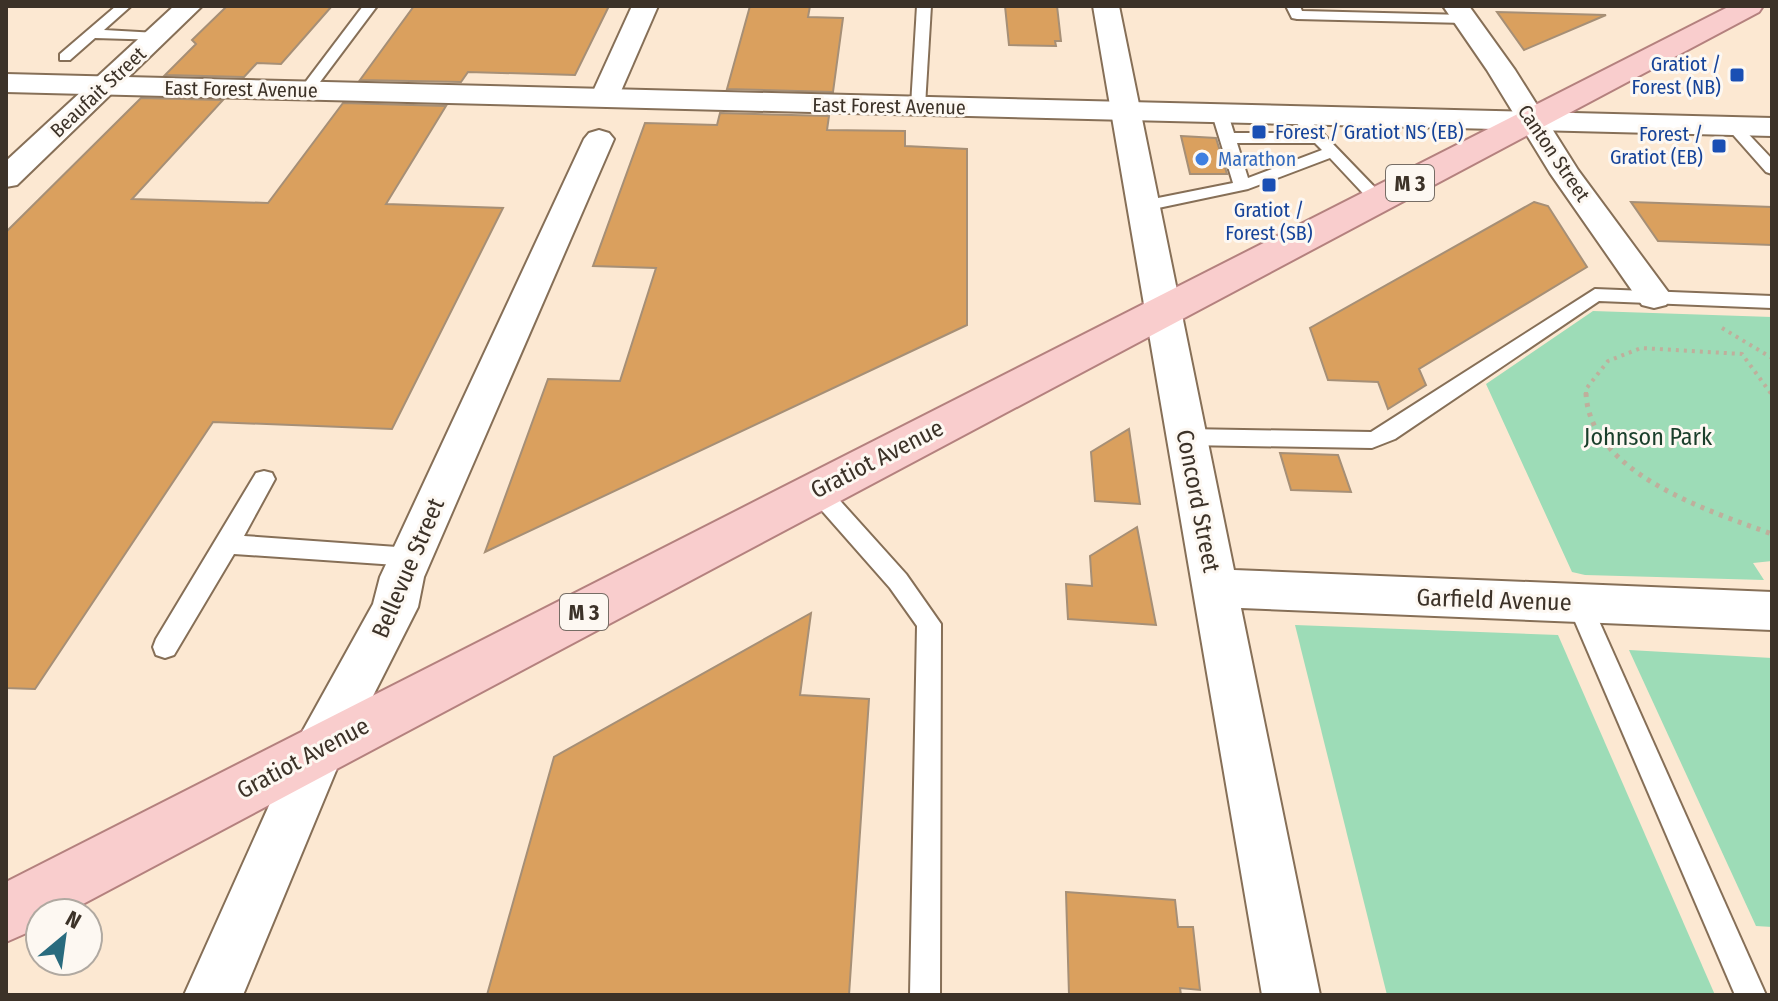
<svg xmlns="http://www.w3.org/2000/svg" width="1778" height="1001" viewBox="0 0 1778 1001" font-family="'Fira Sans Condensed',sans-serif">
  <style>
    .green { fill: #9ddcb7 }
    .building { fill: #daa05e; stroke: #a68f76; stroke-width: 2 }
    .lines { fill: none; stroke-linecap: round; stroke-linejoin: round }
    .lane-casing { stroke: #866f57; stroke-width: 4 }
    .street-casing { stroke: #866f57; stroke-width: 4 }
    .secondary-casing { stroke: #866f57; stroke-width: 4 }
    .primary-casing { stroke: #b4817e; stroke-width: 4 }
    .path-far1 { stroke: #bfaf9c; stroke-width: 4; stroke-dasharray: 3 5; stroke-linecap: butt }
    .path { stroke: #bfaf9c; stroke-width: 5; stroke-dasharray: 4 6; stroke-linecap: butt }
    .lane { fill: #fff; fill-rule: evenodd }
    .street { fill: #fff; fill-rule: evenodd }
    .secondary { fill: #fff; fill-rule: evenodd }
    .primary { fill: #f9cdcd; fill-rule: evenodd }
    .transit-dot { fill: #1a4fb4; stroke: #fdf8f2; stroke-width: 3 }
    .shop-dot { fill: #3f7fe0; stroke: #fdf8f2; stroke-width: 3 }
    .labels { text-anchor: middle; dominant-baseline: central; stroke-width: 6; stroke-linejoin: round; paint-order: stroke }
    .far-transit-label { font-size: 20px; fill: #164399; stroke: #fdf8f2; text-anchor: end }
    .far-street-label { font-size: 20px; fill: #3c3228; stroke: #fdf8f2 }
    .far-shop-label { font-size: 20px; fill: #366cbe; stroke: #fdf8f2; text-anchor: start }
    .shield { fill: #fdf8f2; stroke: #766d65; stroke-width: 2 }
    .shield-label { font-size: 22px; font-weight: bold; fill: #3c3228 }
    .park-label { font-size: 24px; fill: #1a3f2b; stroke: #fdf8f2 }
    .street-label { font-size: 24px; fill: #3c3228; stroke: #fdf8f2 }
  </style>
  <rect width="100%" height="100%" fill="#fce8d2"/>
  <g class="green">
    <polygon points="1593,311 1772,317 1772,561 1753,563 1764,580 1585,575 1572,572 1486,384"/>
    <polygon points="1295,625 1558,635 1715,995 1387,995"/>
    <polygon points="1629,650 1772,658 1772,927 1756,926"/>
  </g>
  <g class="building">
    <polygon points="227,6 332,6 281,64 257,63 244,77 165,75 196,44 192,40"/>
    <polygon points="414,6 609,6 575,75 468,72 461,82 360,80"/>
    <polygon points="750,6 810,6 808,17 843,18 833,92 727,89"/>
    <polygon points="1005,6 1057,6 1061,41 1055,41 1056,46 1009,45"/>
    <polygon points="1497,12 1606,15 1524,50"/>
    <polygon points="141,98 223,100 132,199 268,203 343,103 446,106 386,204 503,208 392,429 213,422 35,689 6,688 6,232"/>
    <polygon points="720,113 829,116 827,130 905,131 905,146 967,149 967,325 485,552 548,379 620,381 656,268 593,266 645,123 717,125"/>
    <polygon points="1181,136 1216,138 1227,174 1190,174"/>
    <polygon points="1534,202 1548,206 1587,267 1419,369 1426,385 1388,409 1378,382 1328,380 1310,328"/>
    <polygon points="1631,202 1772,207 1772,245 1658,241"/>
    <polygon points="1129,429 1140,504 1095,501 1091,452"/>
    <polygon points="1280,453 1338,455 1351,492 1291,490"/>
    <polygon points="1137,527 1156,625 1068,619 1066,584 1092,586 1090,556"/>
    <polygon points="811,613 800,695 869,699 849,995 487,995 554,757"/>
    <polygon points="1066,892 1175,900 1178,927 1193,927 1200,990 1180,988 1181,995 1069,995"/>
  </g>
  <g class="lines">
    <g class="lane-casing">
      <g id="lane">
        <polygon points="116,6 131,6 104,30 157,33 162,34 162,40 95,38 70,60 60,60 60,54"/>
        <polygon points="363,6 377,6 311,94 301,94 301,88"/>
        <polygon points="917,6 931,6 925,106 918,110 911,106"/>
        <polygon points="1286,6 1300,6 1302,11 1465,15 1472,19 1465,23 1297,19 1292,18"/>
        <path d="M 1220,109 L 1228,114 L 1234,133 L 1306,133 L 1290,116 L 1298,111 L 1303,113 L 1387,200 L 1379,205 L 1373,204 L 1330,158 L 1248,189 L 1144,211 L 1138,210 L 1136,206 L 1138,202 L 1233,183 L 1212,114 ZM 1237,143 L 1315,143 L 1322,150 L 1248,178 Z"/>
        <polygon points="1733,121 1738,123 1772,159 1772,174 1766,172 1728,129 1725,126"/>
        <polygon points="1595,289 1772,296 1772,308 1599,301 1395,439 1372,448 1186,445 1179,442 1176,437 1179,432 1186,429 1371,432"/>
        <polygon points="264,471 272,473 275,479 244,536 411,548 419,550 423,557 419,564 411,566 234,554 174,655 165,658 156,655 153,647 156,639 256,473"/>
        <polygon points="817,482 825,484 906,574 941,624 940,995 910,995 917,626 890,588 809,496 806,490 809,484"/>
        <polygon points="1579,593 1587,596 1591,603 1766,995 1735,995 1567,603 1571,596"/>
      </g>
    </g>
    <g class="street-casing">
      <g id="street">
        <polygon points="174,6 202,6 17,185 6,187 6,161"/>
        <polygon points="632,6 658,6 618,98 614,104 604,106 594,104 590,98"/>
        <polygon points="1093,6 1119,6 1234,570 1772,592 1772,630 1241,608 1320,995 1262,995"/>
        <polygon points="1443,6 1469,6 1515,70 1578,170 1666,289 1672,297 1666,305 1654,308 1642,305 1550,173 1487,70"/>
        <polygon points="599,130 609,133 614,139 424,577 418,607 340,761 243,995 184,995 302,732 373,604 380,577 584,139 589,133"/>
      </g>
    </g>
    <g class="secondary-casing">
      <polygon id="secondary" points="6,74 1772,118 1772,136 6,92"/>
    </g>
    <g class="primary-casing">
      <polygon id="primary" points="1730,6 1763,6 1759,12 66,913 40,913 40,927 6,942 6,882"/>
    </g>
    <g class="path-far1">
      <polyline points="1722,328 1772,358"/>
      <polyline points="1586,395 1586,389 1608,361 1641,348 1742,354 1772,395"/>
    </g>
    <path class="path" d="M 1586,393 C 1589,473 1709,511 1772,534"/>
    <use href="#lane" class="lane"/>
    <use href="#street" class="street"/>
    <use href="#secondary" class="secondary"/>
    <use href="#primary" class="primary"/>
  </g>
  <g class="transit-dot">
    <rect x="1729" y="67" width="16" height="16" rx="4"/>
    <rect x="1251" y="124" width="16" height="16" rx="4"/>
    <rect x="1711" y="138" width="16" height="16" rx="4"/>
    <rect x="1261" y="177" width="16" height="16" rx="4"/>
  </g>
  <circle class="shop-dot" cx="1202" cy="159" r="8"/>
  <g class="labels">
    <g class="far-transit-label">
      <text x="1721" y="64">Gratiot /<tspan x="1721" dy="23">Forest (NB)</tspan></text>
      <text x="1275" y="132" text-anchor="start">Forest / Gratiot NS (EB)</text>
      <text x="1703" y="134">Forest /<tspan x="1703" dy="23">Gratiot (EB)</tspan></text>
      <text x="1269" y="210" text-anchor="middle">Gratiot /<tspan x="1269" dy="23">Forest (SB)</tspan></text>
    </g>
    <g class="far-street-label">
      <text transform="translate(241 89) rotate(1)">East Forest Avenue</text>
      <text transform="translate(98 92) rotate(-43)">Beaufait Street</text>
      <text transform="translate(889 106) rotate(1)">East Forest Avenue</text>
      <text transform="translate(1554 153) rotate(56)">Canton Street</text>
    </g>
    <g class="far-shop-label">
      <text x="1218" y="159">Marathon</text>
    </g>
    <g class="shield">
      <rect x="1386" y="165" width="48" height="36" rx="6"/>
      <rect x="560" y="594" width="48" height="36" rx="6"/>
    </g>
    <g class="shield-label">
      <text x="1410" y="183">M 3</text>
      <text x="584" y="612">M 3</text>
    </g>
    <g class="park-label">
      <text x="1648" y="437">Johnson Park</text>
    </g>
    <g class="street-label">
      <text transform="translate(877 459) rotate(-27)">Gratiot Avenue</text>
      <text transform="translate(1198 501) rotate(79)">Concord Street</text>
      <text transform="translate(408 568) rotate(-67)">Bellevue Street</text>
      <text transform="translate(1494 600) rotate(2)">Garfield Avenue</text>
      <text transform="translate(303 758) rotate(-28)">Gratiot Avenue</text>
    </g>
  </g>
  <rect width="1778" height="1001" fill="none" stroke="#3c3228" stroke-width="16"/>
  <g transform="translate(64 937) rotate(29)"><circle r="38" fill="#fdf8f2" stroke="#b0a9a1" stroke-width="2"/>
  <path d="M0-6L14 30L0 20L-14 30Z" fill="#296b7e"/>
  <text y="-12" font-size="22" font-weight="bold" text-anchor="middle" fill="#3c3228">N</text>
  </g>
</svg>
